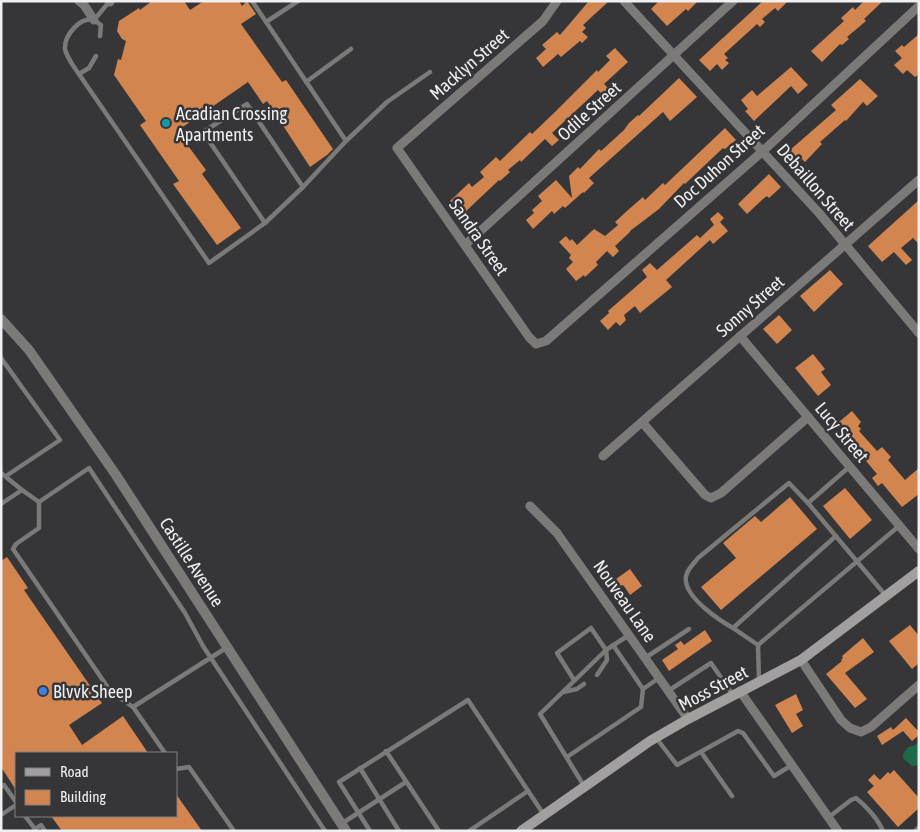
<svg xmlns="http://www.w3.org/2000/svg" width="920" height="832" viewBox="0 0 920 832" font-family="'Asap Condensed',sans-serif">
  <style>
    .green { fill: #1b6b4a }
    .building { fill: #d2854f }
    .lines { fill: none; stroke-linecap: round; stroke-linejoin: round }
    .service { stroke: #7b7a79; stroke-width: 4.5 }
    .minor { stroke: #7b7a79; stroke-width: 9 }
    .tertiary { stroke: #7b7a79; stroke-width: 10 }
    .secondary { stroke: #a29f9f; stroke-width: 10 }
    .culture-dot { fill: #0f9aa8; stroke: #363639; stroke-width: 2 }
    .shop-dot { fill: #3f7fe0; stroke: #363639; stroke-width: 2 }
    .labels { text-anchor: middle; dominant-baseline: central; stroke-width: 5; stroke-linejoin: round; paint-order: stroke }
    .street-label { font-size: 18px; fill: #f0f0f2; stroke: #363639 }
    .poi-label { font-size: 18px; fill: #f0f0f2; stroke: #363639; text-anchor: start }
  </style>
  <rect width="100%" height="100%" fill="#363639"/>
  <polygon class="green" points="919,742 919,765 912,766 903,758 903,754 908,747 915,745"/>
  <g class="building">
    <polygon points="152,1 184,1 190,10 204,1 239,1 242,6 247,1 256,14 241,24 282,82 286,80 333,149 327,155 310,167 267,101 263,104 248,82 177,131 206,170 202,174 241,228 217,245 173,184 179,181 142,128 140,125 146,121 114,75 118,59 121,60 126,41 122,39 117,31 119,21 139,8 140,10"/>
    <polygon points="589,1 609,1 583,25 586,28 582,32 588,37 582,43 580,41 561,57 558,54 543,67 536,58 546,49 542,45 557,32 560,35"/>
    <polygon points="659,1 698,1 688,11 686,9 667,26 651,9"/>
    <polygon points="763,1 788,1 778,11 775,8 762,19 765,22 760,27 757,24 724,54 728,58 725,60 729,63 722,70 717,64 710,71 699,60"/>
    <polygon points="864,1 883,1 864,19 866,21 847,37 849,39 842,45 840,44 822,62 811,51 844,21 841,18 853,7 855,10"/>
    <polygon points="919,34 919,74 915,77 907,70 903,74 894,65 902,58 895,51 902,45 904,47"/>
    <polygon points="615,48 628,62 604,84 610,90 604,96 598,90 552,133 559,140 552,146 545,139 521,162 520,160 508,170 510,172 500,181 499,180 463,214 450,201 469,183 472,187 484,177 480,172 496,157 500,161 530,132 532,134 555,112 597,70 598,72 610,60 606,56"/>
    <polygon points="791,67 808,85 798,94 791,86 754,121 745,111 748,109 741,100 752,90 757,96"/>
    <polygon points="679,78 697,97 670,121 663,112 589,178 594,183 584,193 583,192 565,208 563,206 554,214 552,211 533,229 526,220 534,213 532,210 542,201 538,196 556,180 572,198 569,176 578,167 580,169 599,149 601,151 624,130 629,123 638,115 639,116"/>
    <polygon points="860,79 878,96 867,106 863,102 846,121 845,120 820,142 822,144 805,162 802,159 795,165 786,156 791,151 790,150 836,110 831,105"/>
    <polygon points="725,128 736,140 725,149 723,148 685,184 684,183 659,209 630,231 630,232 615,246 619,251 613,257 607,251 596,262 598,265 585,277 584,275 576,281 566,269 573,262 569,258 571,255 559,242 566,236 570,241 572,239 577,245 594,229 605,236 618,225 615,222 628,210 643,197 645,200 663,183 665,185"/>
    <polygon points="769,174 781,187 769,198 767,196 763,199 747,214 738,204"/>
    <polygon points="919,200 919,244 913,238 901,248 912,260 906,265 894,252 882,262 868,246"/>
    <polygon points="718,212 724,218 720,222 728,231 713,244 710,240 666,280 672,287 640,313 635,306 624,315 626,320 620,326 616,322 608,330 600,321 609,313 608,311 647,277 642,270 650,263 657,270 697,235 700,238 714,225 710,219"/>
    <polygon points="830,270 843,284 814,312 800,296"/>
    <polygon points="779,315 792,330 777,344 763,329"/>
    <polygon points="813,354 825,369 821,372 831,385 818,396 795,368"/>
    <polygon points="852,411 861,422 858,426 861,429 859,431 877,451 882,447 891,457 888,460 905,480 919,468 919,494 902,507 882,483 878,486 872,478 877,474 866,461 869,458 839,422"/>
    <polygon points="845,488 872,520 850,539 823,506"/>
    <polygon points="790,497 817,529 721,610 701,587 736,558 723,543 755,516 761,522"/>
    <polygon points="7,557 28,588 24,590 102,703 69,725 82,745 123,716 148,753 16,753 16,790 1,767 1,561"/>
    <polygon points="630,569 642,586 630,595 624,586 622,585 621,586 616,579"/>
    <polygon points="910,625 919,636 919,663 912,669 889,641"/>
    <polygon points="705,630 712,641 669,671 662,660 678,649 675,645 681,641 684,645"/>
    <polygon points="863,638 874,652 845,673 867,699 855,708 826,674 842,661 841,660 843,658 842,656"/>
    <polygon points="796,694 803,710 796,714 803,726 792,733 775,705"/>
    <polygon points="906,718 919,732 919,735 912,741 903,731 882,745 877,736 891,727 893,730"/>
    <polygon points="894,770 919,798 919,808 898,827 867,792 874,786 868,780 874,774 880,780 888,772 890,774"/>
    <polygon points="176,794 202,831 62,831 51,816 176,816"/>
  </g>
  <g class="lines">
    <g class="service">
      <polyline points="252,1 346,141"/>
      <polyline points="94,20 109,2"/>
      <polyline points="266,22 298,1"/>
      <path d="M 100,36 L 101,25 C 100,25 95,20 94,20 C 80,16 64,36 65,49 C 66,54 69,59 72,64 L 209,263 L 265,223 L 203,132 L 247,104 L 303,187 L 346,141 L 387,102 L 430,72"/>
      <polyline points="79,74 89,68 96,56"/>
      <polyline points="306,82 351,49"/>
      <polyline points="265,223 303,187"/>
      <polyline points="1,358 60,440 6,476"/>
      <polyline points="849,467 808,503 886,596"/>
      <polyline points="1,473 22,490 39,502"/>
      <polyline points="1,504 22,490"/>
      <path d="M 733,628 C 719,620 689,600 686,582 C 684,572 693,565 698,558 L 789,483 L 808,503"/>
      <polyline points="613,645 643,689 659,678"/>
      <polyline points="758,645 899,526"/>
      <polyline points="645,658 689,629"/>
      <polyline points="574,680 557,653 591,628 606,650 607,660 597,675"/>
      <polyline points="759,681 758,645 733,628 836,536"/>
      <polyline points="668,691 711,663 733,695"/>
      <polyline points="563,692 577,689 584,684"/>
      <polyline points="133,707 226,648"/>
      <polyline points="657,739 677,765 738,731 743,733 774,776 792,765"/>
      <polyline points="386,751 439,831"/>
      <polyline points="701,752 732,796"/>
      <polyline points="165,753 133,707 111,692 13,549 16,544 39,528 39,502 89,468 185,613 203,646 325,831"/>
      <polyline points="567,757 641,707 643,689"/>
      <polyline points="360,768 399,831"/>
      <polyline points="176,769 189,767 234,831"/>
      <polyline points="584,786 540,714 606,650 629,635"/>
      <polyline points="1,787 4,785 16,802"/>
      <polyline points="1,815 16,805"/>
      <polyline points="25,816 35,829 41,825 45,831"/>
      <path d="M 829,817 L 851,800 L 856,798 C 866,806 878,819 883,831"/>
      <polyline points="341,824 406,782"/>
      <polyline points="370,831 339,782 468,700 544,815"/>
      <polyline points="469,831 528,791"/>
      <polyline points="915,831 919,827"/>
    </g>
    <g class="minor">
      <polyline points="79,1 84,5 94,20"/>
      <polyline points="109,1 110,2"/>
      <polyline points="557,1 543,21 397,148 529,337 536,344 546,341 763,151 919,6"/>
      <polyline points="624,1 819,213 919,333"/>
      <polyline points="465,245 733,1"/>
      <polyline points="740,336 919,549"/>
      <polyline points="642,422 705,495 711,498 721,493 808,417"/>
      <polyline points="603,456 919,180"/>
      <polyline points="530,506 557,533 688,719"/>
      <polyline points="801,660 841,720 850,728 861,732 871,727 919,685"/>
      <polyline points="740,691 838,831"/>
    </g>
    <polyline class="tertiary" points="1,319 29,350 116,475 346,831"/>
    <polyline class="secondary" points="521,831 650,741 688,719 801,660 919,571"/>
  </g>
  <circle class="culture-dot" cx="166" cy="123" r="5"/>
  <circle class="shop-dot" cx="43" cy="691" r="5"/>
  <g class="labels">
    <g class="street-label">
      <text transform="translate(469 64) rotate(-41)">Macklyn Street</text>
      <text transform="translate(589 111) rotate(-42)">Odile Street</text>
      <text transform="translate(719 166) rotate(-42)">Doc Duhon Street</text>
      <text transform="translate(816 187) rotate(49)">Debaillon Street</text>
      <text transform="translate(479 237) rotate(55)">Sandra Street</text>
      <text transform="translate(750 306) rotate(-41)">Sonny Street</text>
      <text transform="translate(842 432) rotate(50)">Lucy Street</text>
      <text transform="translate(192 562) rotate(57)">Castille Avenue</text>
      <text transform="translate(625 601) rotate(55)">Nouveau Lane</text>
      <text transform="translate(713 688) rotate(-28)">Moss Street</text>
    </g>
    <g class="poi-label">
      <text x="176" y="113">Acadian Crossing<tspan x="176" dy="21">Apartments</tspan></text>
      <text x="53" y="691">Blvvk Sheep</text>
    </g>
  </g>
  <rect width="920" height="832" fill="none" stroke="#f0f0f2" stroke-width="5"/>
  <rect x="15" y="752" width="162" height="65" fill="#363639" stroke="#808083"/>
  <rect x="25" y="768" width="25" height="8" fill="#a29f9f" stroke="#808083"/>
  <text x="60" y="777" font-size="15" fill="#f0f0f2">Road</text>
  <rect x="25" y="790" width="25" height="15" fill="#d2854f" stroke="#808083"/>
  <text x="60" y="802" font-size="15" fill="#f0f0f2">Building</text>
</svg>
